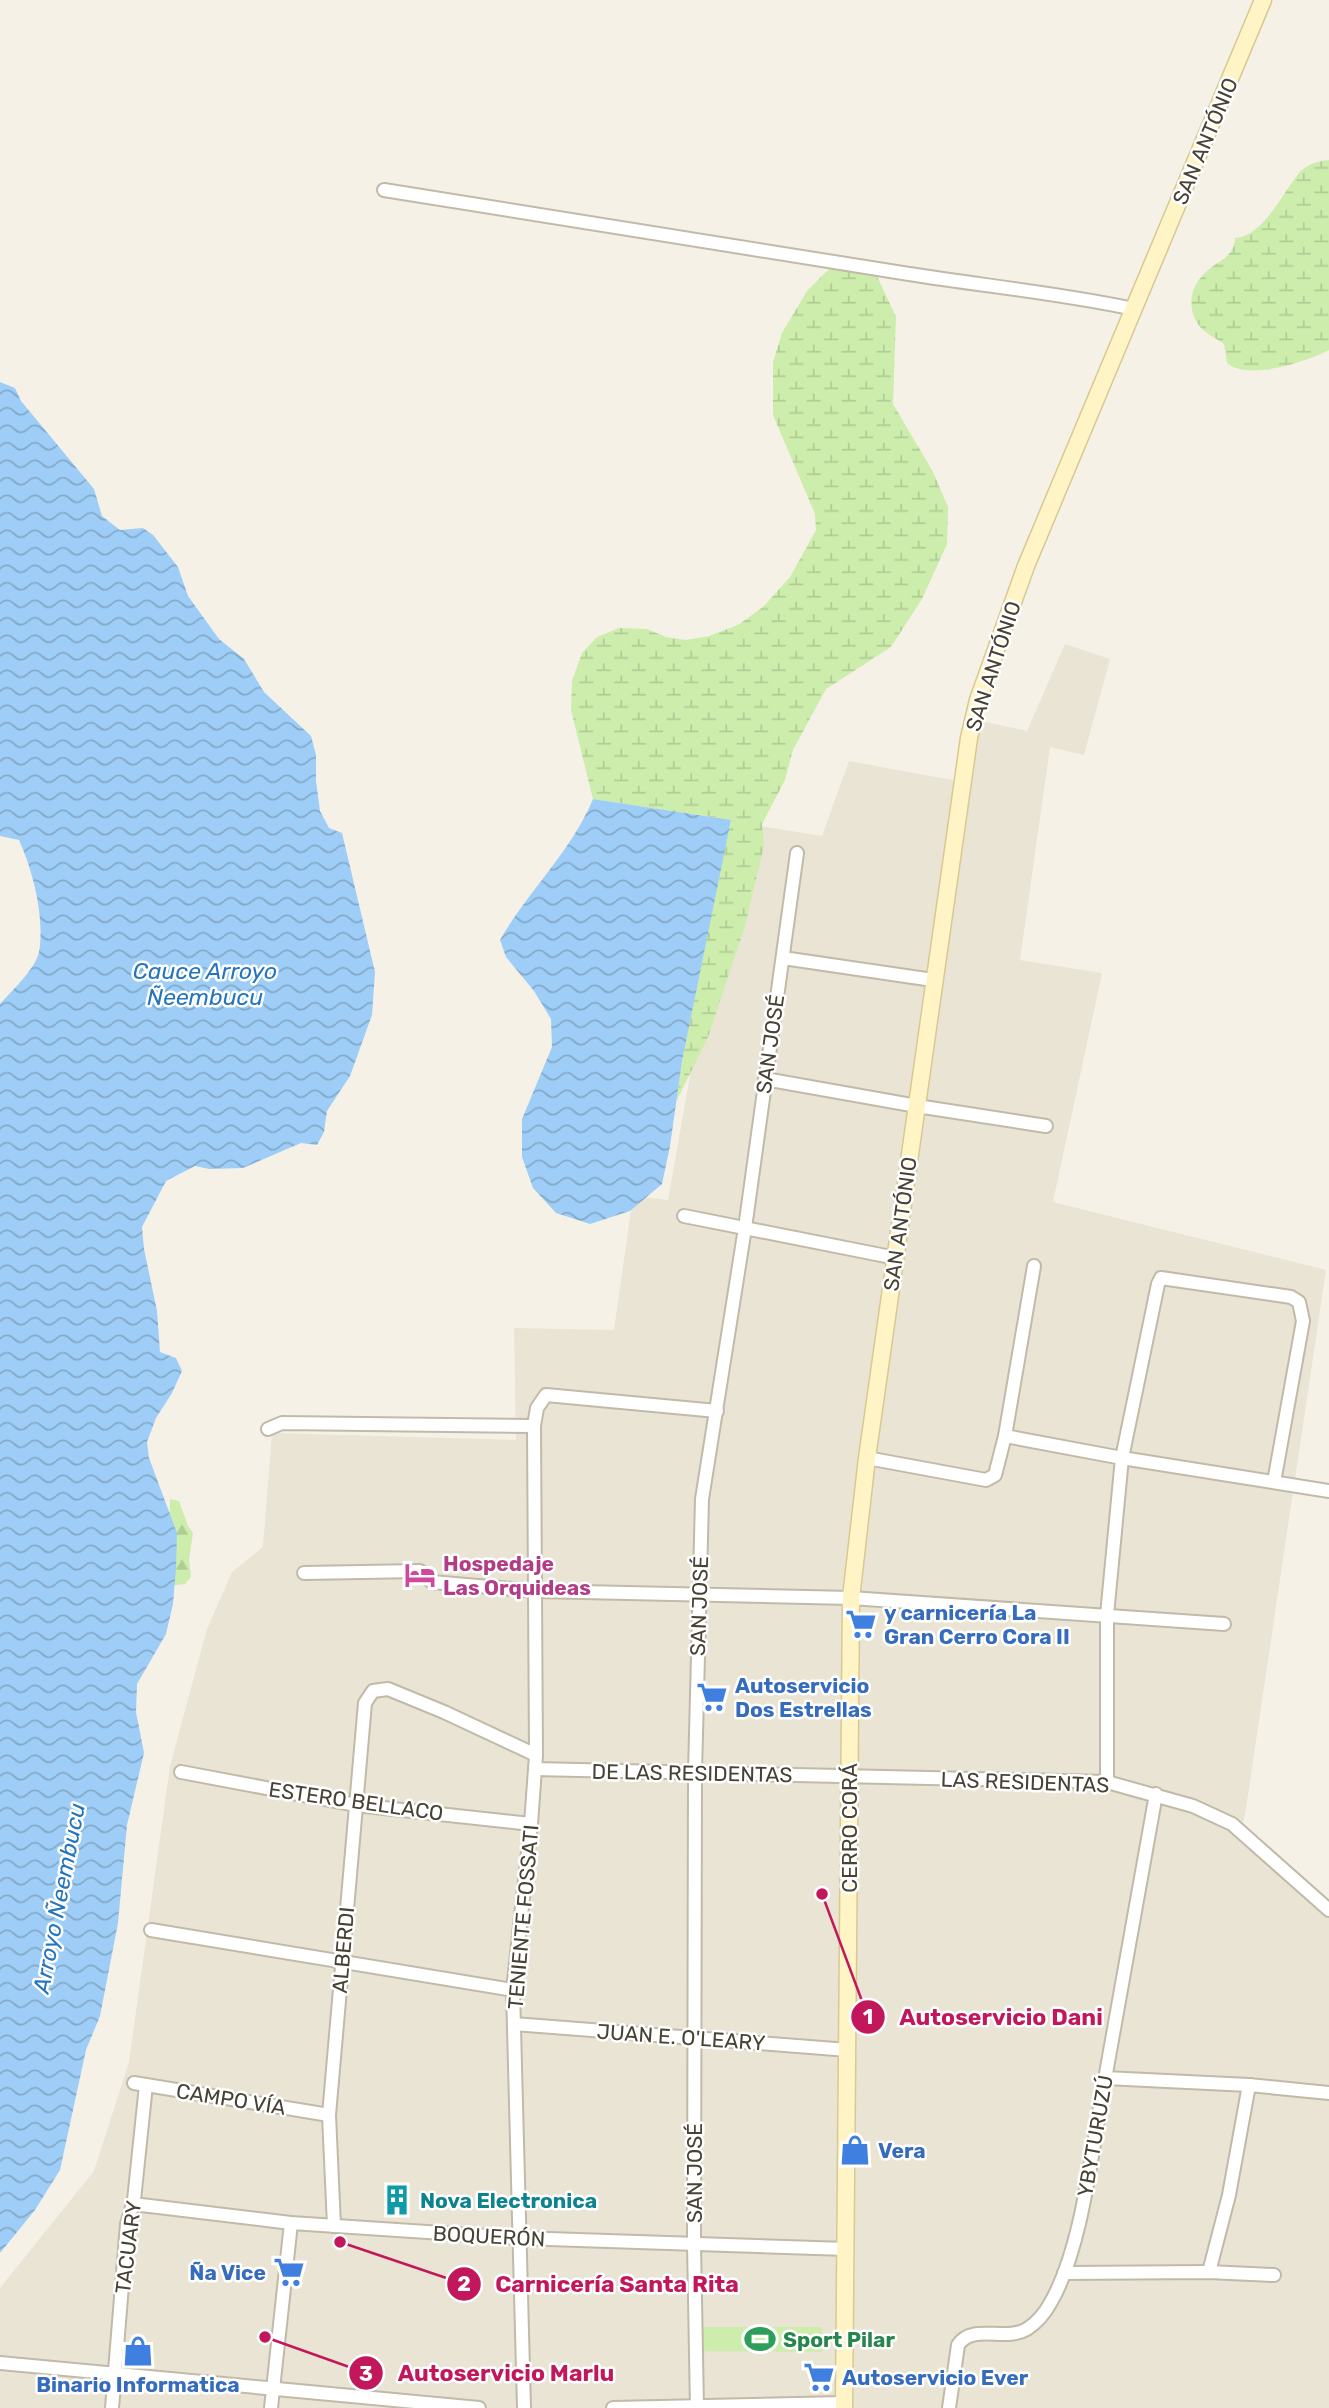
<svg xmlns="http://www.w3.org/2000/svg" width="1329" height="2408" viewBox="0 0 1329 2408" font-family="Rubik,sans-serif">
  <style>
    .residential { fill: #e9e4d4 }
    .forest { fill: url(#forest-firs) }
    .wetland { fill: url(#wetland-marsh) }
    .pitch { fill: #ccedac }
    .water { fill: url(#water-waves) }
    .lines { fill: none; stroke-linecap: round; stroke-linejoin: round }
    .street-casing { stroke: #c1baa8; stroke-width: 16 }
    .secondary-casing { stroke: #d8c992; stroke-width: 19 }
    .street { stroke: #fff; stroke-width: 12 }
    .secondary { stroke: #fff4c6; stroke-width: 16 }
    .labels { text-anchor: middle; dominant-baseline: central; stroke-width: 5; stroke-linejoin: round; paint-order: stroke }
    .street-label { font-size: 21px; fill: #484235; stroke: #fff }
    .hotel-label { font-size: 21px; font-weight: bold; fill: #b23c85; stroke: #fff; text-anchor: start }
    .shop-label { font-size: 21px; font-weight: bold; fill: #366cbe; stroke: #fff; text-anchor: start }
    .culture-label { font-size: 21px; font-weight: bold; fill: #0d838f; stroke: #fff; text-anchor: start }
    .leisure-label { font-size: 21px; font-weight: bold; fill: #27864d; stroke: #fff; text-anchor: start }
    .water-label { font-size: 23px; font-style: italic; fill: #2475be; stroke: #fff }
    .leader { fill: none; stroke: #c2185b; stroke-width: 2.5 }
    .callout-dot { fill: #c2185b; stroke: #fff; stroke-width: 2.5 }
    .mark-label { font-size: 21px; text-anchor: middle; font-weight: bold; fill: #fff }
    .callout-label { font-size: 23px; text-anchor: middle; font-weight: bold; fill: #c2185b; stroke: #fff; stroke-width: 5; stroke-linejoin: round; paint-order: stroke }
  </style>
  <defs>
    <pattern id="forest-firs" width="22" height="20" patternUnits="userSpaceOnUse" patternTransform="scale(1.75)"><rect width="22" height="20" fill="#ccedac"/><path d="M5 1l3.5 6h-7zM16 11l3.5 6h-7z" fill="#b1cc95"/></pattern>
    <pattern id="wetland-marsh" width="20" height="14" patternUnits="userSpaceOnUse" patternTransform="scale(1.75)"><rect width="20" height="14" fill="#ccedac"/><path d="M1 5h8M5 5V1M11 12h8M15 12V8" fill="none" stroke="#b1cc95"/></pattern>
    <pattern id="water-waves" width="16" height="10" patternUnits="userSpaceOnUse" patternTransform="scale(1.75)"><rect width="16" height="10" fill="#9ecef7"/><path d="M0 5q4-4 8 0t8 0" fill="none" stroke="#83a9c9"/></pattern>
  </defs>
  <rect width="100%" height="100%" fill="#f5f1e7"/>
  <polygon class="residential" points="1065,644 1110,659 1084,755 1050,747 1020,960 1102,973 1053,1202 1326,1270 1245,1815 1239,1836 1299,1894 1329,1916 1329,2408 0,2408 0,2288 94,2171 129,2062 170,1766 207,1629 232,1572 263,1547 272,1433 516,1440 514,1328 614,1330 633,1196 668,1200 735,822 822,836 849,761 957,781 971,719 1027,731"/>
  <polygon class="forest" points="170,1499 179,1501 188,1526 193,1533 189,1560 191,1577 185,1584 168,1586"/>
  <g class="wetland">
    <path d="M 1329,160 L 1329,350 C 1306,362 1248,381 1227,363 L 1224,344 C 1217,339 1207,334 1201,328 C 1185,309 1190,285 1208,270 C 1221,259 1234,257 1235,238 C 1263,237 1283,192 1299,173 C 1307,164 1318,161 1329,160 Z"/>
    <path d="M 856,265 L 878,278 L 896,317 L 893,404 L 933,472 L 948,507 L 947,544 L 922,599 L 891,647 L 826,689 L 793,750 L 785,780 L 762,824 L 764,846 L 745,926 L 708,1037 L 676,1102 C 689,1007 711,914 731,820 L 593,799 L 571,710 L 572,681 L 582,653 L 597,637 L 619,628 L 647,629 L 666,637 L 686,640 L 709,636 L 738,625 L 763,607 L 790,577 L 816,530 L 815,514 L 773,415 L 773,362 L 782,333 L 807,291 L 830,268 Z"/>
  </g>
  <polygon class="pitch" points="699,2327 822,2327 822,2352 699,2351"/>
  <g class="water">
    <path d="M 0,382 L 15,388 L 21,401 L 94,489 L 102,516 L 120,530 L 143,528 L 153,535 L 178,567 L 188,596 L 219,639 L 244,659 L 264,692 L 311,736 L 316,755 L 316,781 L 320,811 L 329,828 L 342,833 L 375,972 L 372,1015 L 350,1076 L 327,1111 L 324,1132 L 317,1145 L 301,1143 L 243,1168 L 209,1169 L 195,1166 L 166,1181 L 142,1227 L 144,1249 L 157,1311 L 160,1352 L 176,1358 L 182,1371 L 172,1393 L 156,1418 L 147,1442 L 149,1458 L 177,1533 L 176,1568 L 173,1604 L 166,1634 L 137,1684 L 136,1712 L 144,1753 L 127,1825 L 118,1923 L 100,2016 L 86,2050 L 60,2170 L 35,2210 L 0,2253 L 0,1004 C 11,992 36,968 39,952 C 45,918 33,871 19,840 L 0,836 Z"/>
    <path d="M 593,799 L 731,820 L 682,1061 L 670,1146 L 662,1184 L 630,1211 L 590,1224 L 556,1213 L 533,1188 L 522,1157 L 522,1119 L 552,1047 L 551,1019 L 534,991 L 506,957 L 500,940 C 528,891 571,852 593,799 Z"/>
  </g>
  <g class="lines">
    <g class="street-casing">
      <g id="street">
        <path d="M 384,190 C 559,217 734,245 909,274 C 984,286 1060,293 1134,309"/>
        <polyline points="783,958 933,980"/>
        <polyline points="765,1079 917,1106 1046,1126"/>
        <polyline points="684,1216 896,1258"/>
        <polyline points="268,1429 282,1423 534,1426 537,1408 546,1395 717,1411"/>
        <polyline points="1005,1436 1122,1458 1329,1491"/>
        <polyline points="867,1458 986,1480 995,1475 1005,1436 1034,1266"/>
        <polyline points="304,1573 420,1571 432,1582 536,1591 851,1598 1224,1624"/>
        <polyline points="535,1769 1107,1782 1193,1806 1232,1824 1329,1910"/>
        <polyline points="181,1772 356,1805 531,1824"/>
        <polyline points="1107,1782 1107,1615 1122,1458 1158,1284 1161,1278 1291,1297 1299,1302 1303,1321 1274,1482"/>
        <polyline points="151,1930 513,1990"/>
        <polyline points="514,2024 848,2050"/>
        <polyline points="1105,2078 1249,2085 1329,2093"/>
        <polyline points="134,2083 329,2115"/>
        <polyline points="133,2204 291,2223 519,2238 846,2249"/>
        <polyline points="334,2226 329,2115 365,1703 373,1691 388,1689 444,1712 536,1755"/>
        <polyline points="1209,2272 1229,2195 1249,2085"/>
        <polyline points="1064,2273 1209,2272 1274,2275"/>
        <polyline points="0,2363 479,2408"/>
        <polyline points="112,2408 127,2224 134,2200 146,2085"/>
        <polyline points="271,2408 291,2223"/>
        <polyline points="524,2408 513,1990 531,1824 536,1755 534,1426"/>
        <polyline points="613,2408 844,2403"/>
        <polyline points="697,2408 694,2244 695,1773 702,1499 745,1228 797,853"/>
        <path d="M 949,2408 L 958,2345 C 972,2323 1006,2342 1027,2329 C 1038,2322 1045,2313 1051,2302 C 1080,2251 1090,2165 1100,2107 C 1119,2003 1138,1899 1156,1794"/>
      </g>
    </g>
    <g class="secondary-casing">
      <polyline id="secondary" points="844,2408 851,1598 867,1458 969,738 978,700 1026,566 1263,0"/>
    </g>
    <use href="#street" class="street"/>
    <use href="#secondary" class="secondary"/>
  </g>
  <defs>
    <g id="hotel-bare" transform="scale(2.415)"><path d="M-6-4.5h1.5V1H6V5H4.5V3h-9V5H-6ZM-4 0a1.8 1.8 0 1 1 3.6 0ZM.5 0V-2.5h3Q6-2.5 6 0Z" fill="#d1479c" stroke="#fff" stroke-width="2.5" paint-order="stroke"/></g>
    <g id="supermarket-bare" transform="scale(2.415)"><path d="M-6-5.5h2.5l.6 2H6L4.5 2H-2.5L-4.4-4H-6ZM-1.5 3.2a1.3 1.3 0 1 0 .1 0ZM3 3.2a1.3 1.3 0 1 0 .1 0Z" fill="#3f7fe0" stroke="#fff" stroke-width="2.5" paint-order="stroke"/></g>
    <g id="shop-bare" transform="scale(2.415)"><path d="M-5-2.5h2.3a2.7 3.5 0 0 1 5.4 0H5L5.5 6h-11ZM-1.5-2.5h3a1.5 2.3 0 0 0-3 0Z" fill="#3f7fe0" stroke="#fff" stroke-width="2.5" paint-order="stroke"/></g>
    <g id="building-bare" transform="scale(2.415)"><path d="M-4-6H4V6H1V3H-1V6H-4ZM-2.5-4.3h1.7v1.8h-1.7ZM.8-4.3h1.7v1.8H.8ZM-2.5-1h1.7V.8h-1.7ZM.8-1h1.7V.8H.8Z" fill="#0f9aa8" stroke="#fff" stroke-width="2.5" paint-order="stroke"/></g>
    <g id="stadium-bare" transform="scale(2.415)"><path d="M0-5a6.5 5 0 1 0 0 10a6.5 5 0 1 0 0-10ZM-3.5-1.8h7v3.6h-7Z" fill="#2e9e5b" stroke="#fff" stroke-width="2.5" paint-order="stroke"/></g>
  </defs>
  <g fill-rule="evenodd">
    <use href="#hotel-bare" x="420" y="1575"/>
    <use href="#supermarket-bare" x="861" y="1624"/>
    <use href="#supermarket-bare" x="712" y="1697"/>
    <use href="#shop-bare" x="855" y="2150"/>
    <use href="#building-bare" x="397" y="2200"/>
    <use href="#supermarket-bare" x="289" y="2272"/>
    <use href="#stadium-bare" x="760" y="2339"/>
    <use href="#shop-bare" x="138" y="2351"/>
    <use href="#supermarket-bare" x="819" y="2377"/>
  </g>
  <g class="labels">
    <g class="street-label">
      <text transform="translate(1205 141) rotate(-67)">SAN ANTÓNIO</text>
      <text transform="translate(993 666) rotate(-72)">SAN ANTÓNIO</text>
      <text transform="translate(770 1044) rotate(-82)">SAN JOSÉ</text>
      <text transform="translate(900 1224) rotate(-82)">SAN ANTÓNIO</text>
      <text transform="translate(699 1606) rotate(-88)">SAN JOSÉ</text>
      <text transform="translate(692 1773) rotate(1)">DE LAS RESIDENTAS</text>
      <text transform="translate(1025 1782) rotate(2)">LAS RESIDENTAS</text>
      <text transform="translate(356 1801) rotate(8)">ESTERO BELLACO</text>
      <text transform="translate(849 1828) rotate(-90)">CERRO CORÁ</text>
      <text transform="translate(523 1917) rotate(-85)">TENIENTE FOSSATI</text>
      <text transform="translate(343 1950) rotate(-85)">ALBERDI</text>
      <text transform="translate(681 2037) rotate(4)">JUAN E. O'LEARY</text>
      <text transform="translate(231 2099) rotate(9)">CAMPO VÍA</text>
      <text transform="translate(1095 2136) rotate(-80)">YBYTURUZÚ</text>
      <text transform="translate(694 2173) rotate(-90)">SAN JOSÉ</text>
      <text transform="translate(489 2236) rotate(3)">BOQUERÓN</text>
      <text transform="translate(128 2247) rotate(-83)">TACUARY</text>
    </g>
    <g class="hotel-label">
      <text x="443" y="1563">Hospedaje<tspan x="443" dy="24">Las Orquideas</tspan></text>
    </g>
    <g class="shop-label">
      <text x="884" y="1612">y carnicería La<tspan x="884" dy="24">Gran Cerro Cora II</tspan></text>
      <text x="735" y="1685">Autoservicio<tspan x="735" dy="24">Dos Estrellas</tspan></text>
      <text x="878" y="2150">Vera</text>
      <text x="266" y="2272" text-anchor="end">Ña Vice</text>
      <text x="842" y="2377">Autoservicio Ever</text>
      <text x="138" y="2384" text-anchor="middle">Binario Informatica</text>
    </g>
    <g class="culture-label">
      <text x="420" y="2200">Nova Electronica</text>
    </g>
    <g class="leisure-label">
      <text x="783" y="2339">Sport Pilar</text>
    </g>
    <g class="water-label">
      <text x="205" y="971">Cauce Arroyo<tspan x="205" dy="26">Ñeembucu</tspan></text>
      <text transform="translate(59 1898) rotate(-79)">Arroyo Ñeembucu</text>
    </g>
  </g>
  <path class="leader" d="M822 1894L868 2017M340 2242L464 2284M265 2337L366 2373"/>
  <g class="callout-dot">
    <circle cx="822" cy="1894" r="7"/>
    <circle cx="340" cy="2242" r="7"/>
    <circle cx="265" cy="2337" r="7"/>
    <circle cx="868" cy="2017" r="18"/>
    <circle cx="464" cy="2284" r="18"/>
    <circle cx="366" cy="2373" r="18"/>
  </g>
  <g class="mark-label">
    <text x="868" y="2024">1</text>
    <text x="464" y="2291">2</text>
    <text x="366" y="2381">3</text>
  </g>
  <g class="callout-label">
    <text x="1001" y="2025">Autoservicio Dani</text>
    <text x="617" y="2292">Carnicería Santa Rita</text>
    <text x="506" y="2381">Autoservicio Marlu</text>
  </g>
</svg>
